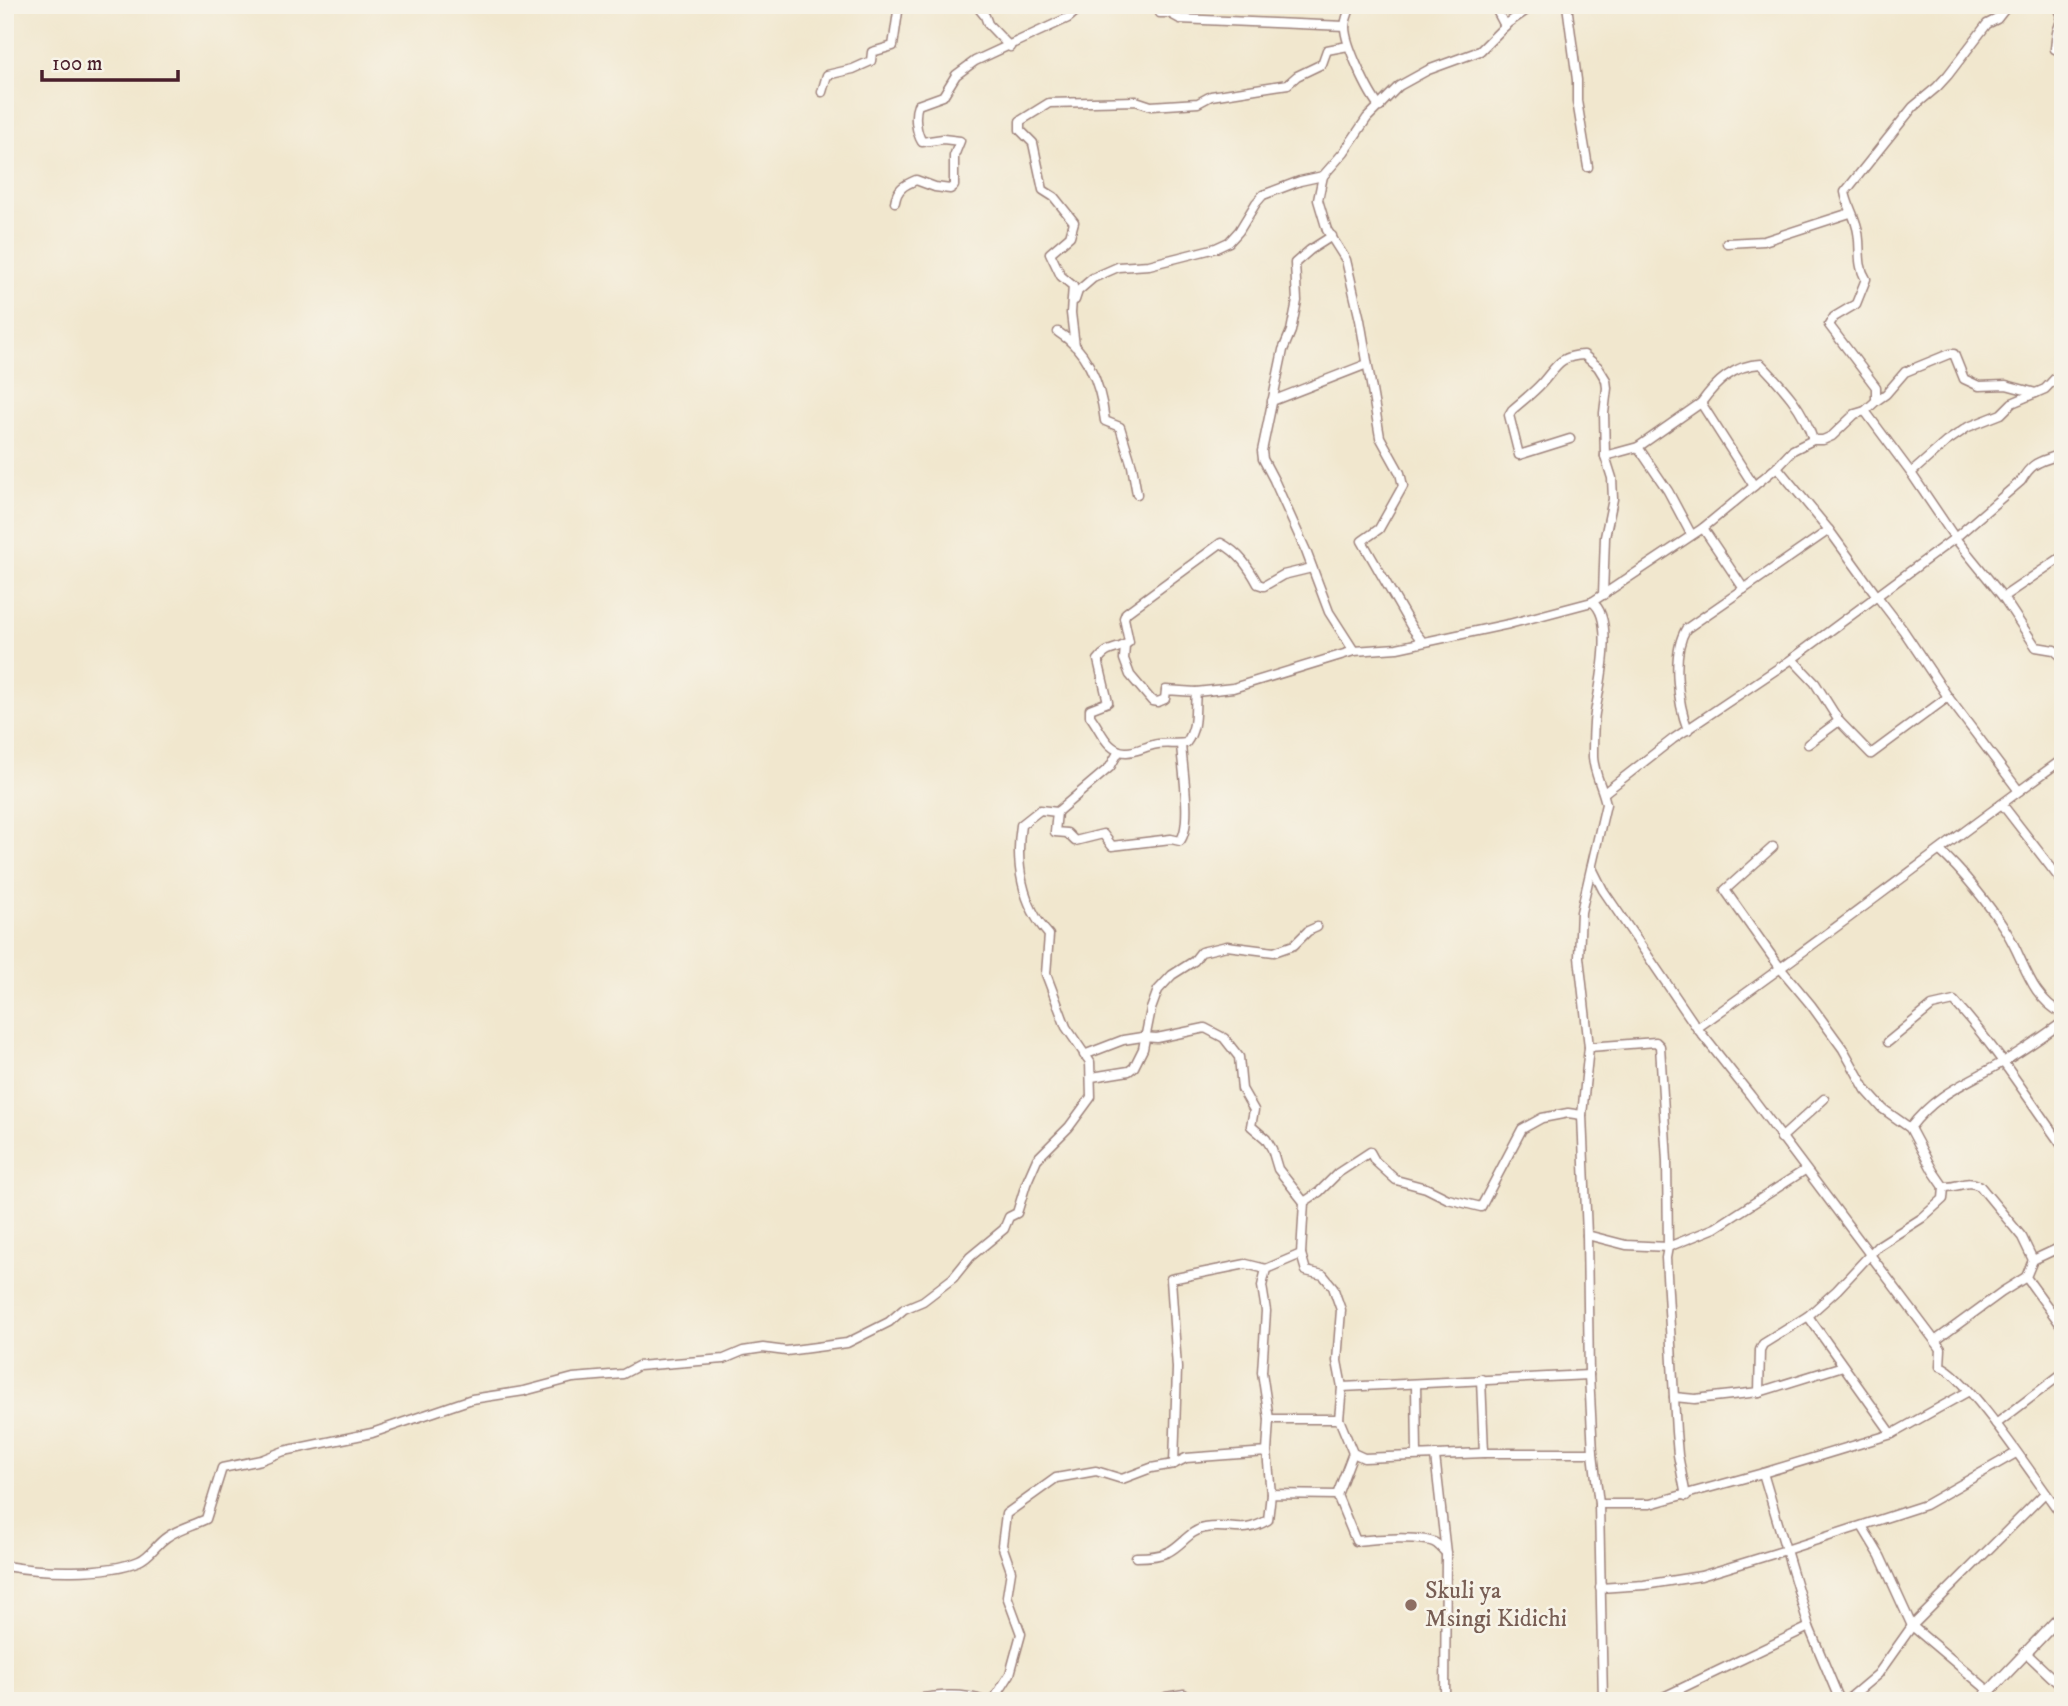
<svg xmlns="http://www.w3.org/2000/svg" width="2068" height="1706" viewBox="0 0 2068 1706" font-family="'IM FELL DW Pica',serif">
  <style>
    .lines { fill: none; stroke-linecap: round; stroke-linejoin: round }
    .minor-casing { stroke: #9e837c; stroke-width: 11 }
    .tertiary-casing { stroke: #9e837c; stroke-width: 13 }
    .minor { stroke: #fff; stroke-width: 8 }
    .tertiary { stroke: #fff; stroke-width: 10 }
    .education-dot { fill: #8d6e63; stroke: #f7f3e8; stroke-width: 2.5 }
    .labels { text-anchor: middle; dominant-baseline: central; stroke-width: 5; stroke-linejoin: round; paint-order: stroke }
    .education-label { font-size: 24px; fill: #785e54; stroke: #f7f3e8; text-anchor: start }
  </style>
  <rect width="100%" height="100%" fill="#f7f3e8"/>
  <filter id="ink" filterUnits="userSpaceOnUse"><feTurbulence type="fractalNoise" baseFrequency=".0143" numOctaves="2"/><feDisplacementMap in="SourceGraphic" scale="14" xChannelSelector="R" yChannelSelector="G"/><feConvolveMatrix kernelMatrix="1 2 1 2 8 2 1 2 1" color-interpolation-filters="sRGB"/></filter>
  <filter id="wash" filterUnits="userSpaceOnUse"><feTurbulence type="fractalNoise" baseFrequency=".00686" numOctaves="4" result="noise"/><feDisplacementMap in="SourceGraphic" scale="28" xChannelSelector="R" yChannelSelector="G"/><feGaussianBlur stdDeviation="1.57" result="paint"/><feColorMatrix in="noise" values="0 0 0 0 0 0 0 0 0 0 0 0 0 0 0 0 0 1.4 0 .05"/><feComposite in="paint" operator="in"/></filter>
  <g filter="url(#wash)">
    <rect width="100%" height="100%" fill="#f1e7ce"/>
  </g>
  <g filter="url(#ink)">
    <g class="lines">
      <g class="minor-casing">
        <g id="minor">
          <polyline points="976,5 985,16 988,24 1010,47"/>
          <polyline points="1160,5 1160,13 1169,13 1180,19 1345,26"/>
          <path d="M 1351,5 C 1349,12 1345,20 1345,27 C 1345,44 1368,93 1380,107"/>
          <polyline points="1494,5 1505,26"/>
          <polyline points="1567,5 1577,80 1577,101 1588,167"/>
          <path d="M 2056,5 C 2064,16 2062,18 2058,29 C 2056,35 2056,42 2055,49 L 2063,52"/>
          <polyline points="822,92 827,75 853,69 871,61 872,52 893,46 899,5"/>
          <polyline points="1323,176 1318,200 1327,230 1346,260 1360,320 1380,437 1400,473 1403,486 1379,529 1362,541 1412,628 1422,641"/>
          <path d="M 895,202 C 897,189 904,185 916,180 L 935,187 L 950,189 L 954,186 L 954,156 L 960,141 L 943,139 L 922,142 C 916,132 914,115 918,105 L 943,96 L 956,75 L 975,61 L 1068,18 L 1075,12 L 1078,5"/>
          <polyline points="1332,236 1310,250 1295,263 1297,301 1291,331 1283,350 1262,451 1263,459 1274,480 1306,551 1329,612 1354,651"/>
          <polyline points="1727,243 1764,241 1850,213"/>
          <polyline points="1075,300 1078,291 1093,278 1118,267 1149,265 1216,248 1229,242 1239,231 1256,203 1263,195 1300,181 1323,176 1344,152 1367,118 1399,86 1428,70 1480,51 1508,23 1534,5"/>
          <path d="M 1058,332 C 1089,351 1101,387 1105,421 L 1120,427 L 1132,466 L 1137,494"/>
          <polyline points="1075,346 1071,313 1073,286 1061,276 1050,253 1070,236 1074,222 1054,197 1043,190 1033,143 1020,130 1020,121 1049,103 1136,101 1151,106 1198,103 1211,96 1288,84 1297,76 1322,64 1327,50 1348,46"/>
          <polyline points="1272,401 1367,364"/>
          <polyline points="1876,401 1886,394 1905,372 1949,354 1954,354 1964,379 1979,386 2006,385 2036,393"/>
          <polyline points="1865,411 1911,473"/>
          <path d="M 1570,439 L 1519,455 L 1509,415 L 1512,410 C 1522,401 1533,393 1542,383 C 1557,366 1559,356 1584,355 L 1598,367 L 1606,380 L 1607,388 L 1604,413 L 1605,456 L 1612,478 L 1613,499 L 1605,537 L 1603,595"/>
          <polyline points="1638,447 1701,403"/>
          <path d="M 2063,453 C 2041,463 2034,459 2021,481 L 1955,538 L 2003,597 L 2036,647 L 2054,650 L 2063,658"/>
          <polyline points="1605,456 1638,447 1668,491 1691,534"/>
          <polyline points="1777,467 1829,530 1877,596 1955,538 1911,473 1946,442 1968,427 2001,414 2012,403 2045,389 2063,370"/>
          <path d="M 1754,486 L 1701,403 C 1716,382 1734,365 1761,364 C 1783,387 1804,409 1813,440"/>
          <polyline points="1703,528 1744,589"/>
          <polyline points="2003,597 2063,556"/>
          <path d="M 1592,602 C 1616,618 1599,689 1595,713 C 1593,727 1593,743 1593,757 C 1594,774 1603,788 1606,804 L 1581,912 L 1579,957 L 1589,1047 L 1582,1115 L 1587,1235 L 1589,1375 L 1593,1453 L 1599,1504 L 1603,1701"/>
          <path d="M 1125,645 L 1124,659 L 1130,675 L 1152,701 L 1158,702 L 1165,699 L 1166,690 L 1196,692 L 1233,688 L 1354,651 L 1397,648 L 1509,624 L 1592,602 L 1703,528 L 1777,467 L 1793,450 L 1813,440 L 1823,440 L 1832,436 L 1855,414 L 1865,411 L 1876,401 L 1876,387 L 1829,325 L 1834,317 L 1856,304 L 1866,279 C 1855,262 1863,243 1856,224 C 1853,213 1847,204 1845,192 L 1913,107 L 1937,87 L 1948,75 L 1987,24 L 1997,19 L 2008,5"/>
          <polyline points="1792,659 1815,683 1839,721 1871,754 1948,697"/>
          <path d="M 1196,692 C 1194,710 1198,727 1186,743 C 1175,745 1164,742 1153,745 C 1145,747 1135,752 1127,752 C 1107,753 1100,728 1090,716 L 1090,709 L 1108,702 L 1098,660 C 1108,646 1118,651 1129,642 L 1124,618 L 1126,613 L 1221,543 C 1239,553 1248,566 1258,584 L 1264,586 L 1283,575 L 1312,568"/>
          <path d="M 1688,730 C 1678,704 1671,654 1686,629 L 1829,530"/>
          <polyline points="1808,744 1839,721"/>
          <polyline points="1604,793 1673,739 1792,659 1877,596 1903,630 1948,697 2019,791"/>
          <polyline points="2002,804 2063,883"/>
          <path d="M 1057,812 L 1055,832 L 1067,833 L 1075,841 L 1103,834 L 1112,846 L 1171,839 L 1180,841 C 1193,825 1182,766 1181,744"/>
          <path d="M 1773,847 L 1725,890 L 1781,969 L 1811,1005 L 1843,1049 L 1866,1090 L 1883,1109 L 1910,1128 L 1933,1171 L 1944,1187 C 1958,1188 1966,1179 1980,1186 L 2022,1237 L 2033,1260"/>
          <path d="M 1940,851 C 1962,870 1990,906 2006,931 C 2025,961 2029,996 2063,1014"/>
          <path d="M 1592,868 L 1603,890 L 1697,1028 L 1751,1096 L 1935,1341 L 1941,1349 L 1940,1366 C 1967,1374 2041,1488 2063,1517"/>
          <path d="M 1697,1028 C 1821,941 1940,848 2063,759"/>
          <path d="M 1888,1042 L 1932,1006 L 1954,1001 C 1995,1046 2027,1097 2063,1147"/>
          <polyline points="1589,1047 1656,1042 1660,1046 1667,1161 1668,1247 1666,1258 1676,1432 1678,1455 1686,1496"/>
          <polyline points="1084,1055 1123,1040 1142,1037 1157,1038 1205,1028 1224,1038 1239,1057 1242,1089 1254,1110 1251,1126 1266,1139 1272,1149 1278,1169 1304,1202"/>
          <polyline points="1092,1077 1129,1071 1134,1067 1143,1049 1151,1009 1158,990 1172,975 1194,961 1201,952 1227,946 1274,952 1294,945 1308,931 1317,927"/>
          <polyline points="1582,1115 1568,1113 1542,1118 1522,1129 1481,1207 1448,1199 1426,1188 1396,1180 1375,1161 1370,1152 1338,1173 1319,1192 1304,1202 1301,1254 1266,1269 1262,1286 1266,1311 1262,1372 1269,1419 1339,1419 1353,1453 1364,1458 1484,1453 1593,1453"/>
          <path d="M 1910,1128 C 1936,1093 1967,1083 2003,1062 C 2024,1050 2043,1036 2063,1022"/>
          <polyline points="1781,1138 1824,1099"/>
          <polyline points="1587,1235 1626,1245 1668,1247 1715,1228 1805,1170"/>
          <polyline points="2063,1246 2033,1260 2026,1277 2063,1328"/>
          <polyline points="1301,1254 1306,1271 1323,1275 1333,1287 1341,1310 1337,1361 1342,1387 1339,1419"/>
          <polyline points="1808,1316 1892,1434"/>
          <polyline points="1935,1341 2002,1292 2026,1277"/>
          <polyline points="1481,1379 1484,1453"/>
          <polyline points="1416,1384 1417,1455"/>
          <polyline points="1342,1387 1589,1375"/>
          <polyline points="1759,1392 1843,1366"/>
          <polyline points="1674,1397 1695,1399 1759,1392 1760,1350 1763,1344 1808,1316 1837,1290 1878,1246 1922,1218 1943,1199 1944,1187"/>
          <polyline points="1996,1424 2063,1373"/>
          <polyline points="1267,1452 1271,1494"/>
          <polyline points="1435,1456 1446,1553 1445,1701"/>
          <polyline points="1174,1464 1177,1368 1171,1279 1246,1264 1266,1269"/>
          <polyline points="1763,1473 1809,1627 1840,1701"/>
          <polyline points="1337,1495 1353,1453"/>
          <polyline points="1599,1504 1650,1504 1763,1473 1892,1434 1969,1391"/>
          <polyline points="1862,1526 1880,1556 1912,1626 1989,1691"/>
          <path d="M 1136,1557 C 1145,1557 1160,1556 1168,1552 C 1181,1546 1190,1530 1205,1528 C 1231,1523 1240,1536 1268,1520 L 1271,1494 L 1337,1495 L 1356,1541 C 1374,1539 1424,1535 1437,1544 C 1441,1547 1443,1550 1446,1553"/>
          <path d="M 5,1566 C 40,1572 106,1575 139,1561 C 151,1556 156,1544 167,1537 C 178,1529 194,1525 206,1519 L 222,1468 L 261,1460 L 284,1451 L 372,1433 L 472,1399 L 524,1391 L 573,1378 L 623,1374 L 638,1366 L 724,1359 L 743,1351 L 763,1348 L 786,1351 L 847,1343 L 889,1322 L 904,1309 L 923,1301 L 953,1278 L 970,1257 L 1004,1229 L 1009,1217 L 1017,1213 L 1026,1184 L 1037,1159 L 1069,1127 L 1091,1097 L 1090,1062 L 1066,1027 L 1046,974 L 1049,935 C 1022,905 1015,864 1021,825 L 1040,810 L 1057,812 L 1110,767 L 1119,751"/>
          <polyline points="1600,1588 1644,1585 1701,1576 1786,1550 1925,1505 2016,1453"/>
          <polyline points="2025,1652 2063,1688"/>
          <path d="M 903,1701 C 930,1697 958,1691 984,1701"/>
          <polyline points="993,1701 1010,1674 1021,1634 1007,1596 1011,1571 1002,1545 1006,1514 1056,1478 1096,1471 1122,1479 1151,1468 1174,1464 1186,1458 1267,1452 1269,1419"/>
          <polyline points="1159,1701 1166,1697 1184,1694 1185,1701"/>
          <polyline points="1655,1701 1809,1627"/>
          <polyline points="1846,1701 1878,1674 1912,1626 2045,1493"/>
        </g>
      </g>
      <g class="tertiary-casing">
        <polyline id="tertiary" points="1980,1701 2063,1614"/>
      </g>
      <use href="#minor" class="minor"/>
      <use href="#tertiary" class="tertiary"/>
    </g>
  </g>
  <circle class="education-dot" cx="1411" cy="1605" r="7"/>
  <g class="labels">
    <g class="education-label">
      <text x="1425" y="1591">Skuli ya<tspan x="1425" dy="28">Msingi Kidichi</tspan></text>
    </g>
  </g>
  <rect width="2068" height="1706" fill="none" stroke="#f7f3e8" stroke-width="28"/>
  <path d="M42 70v10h136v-10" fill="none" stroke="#4a1f2b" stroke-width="3.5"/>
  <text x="52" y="70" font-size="21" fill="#4a1f2b" stroke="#f7f3e8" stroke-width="5" paint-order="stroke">100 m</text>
</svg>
